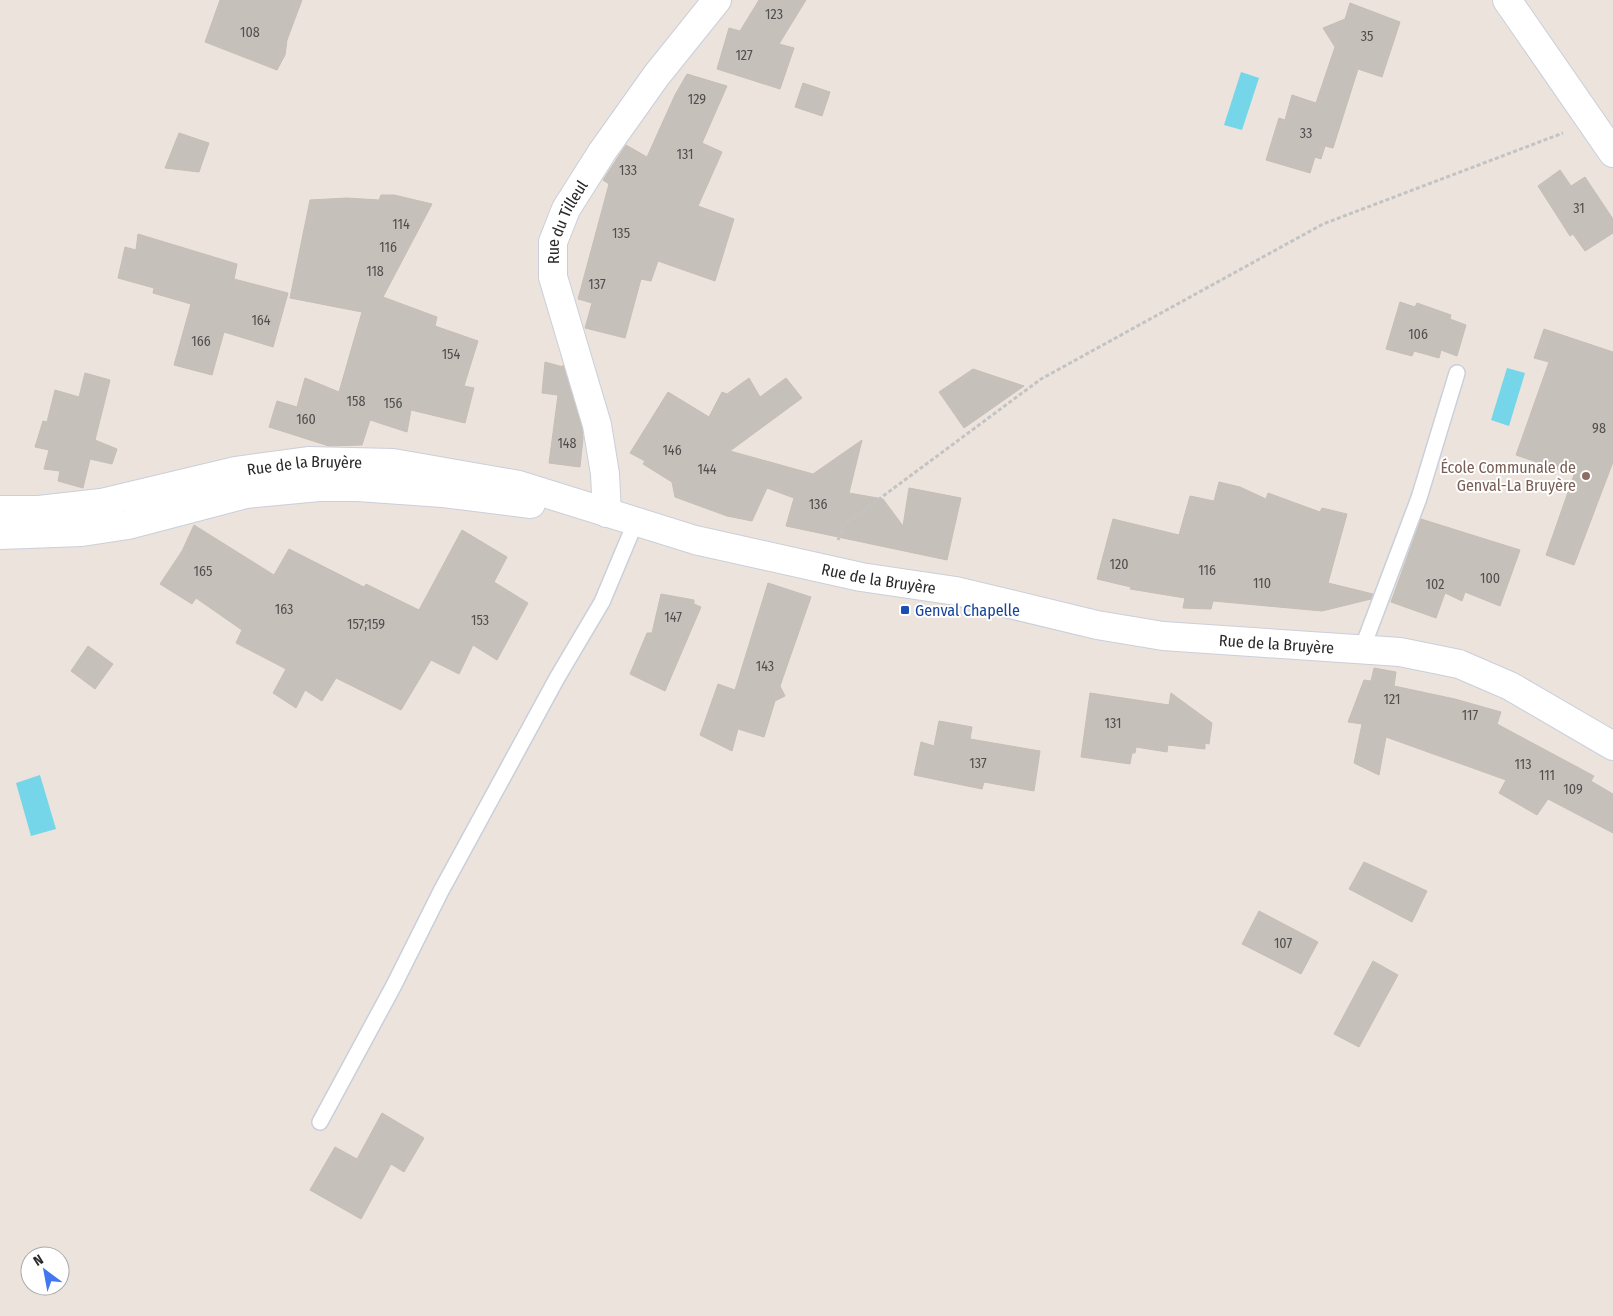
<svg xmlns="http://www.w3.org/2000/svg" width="1613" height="1316" viewBox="0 0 1613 1316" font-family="'Fira Sans Condensed',sans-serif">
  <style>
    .water { fill: #74d6e8 }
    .building { fill: #c6c0bb; stroke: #c6beb6 }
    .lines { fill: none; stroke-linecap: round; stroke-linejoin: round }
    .service-casing { stroke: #cacfda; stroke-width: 18 }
    .minor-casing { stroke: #cacfda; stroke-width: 30 }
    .secondary-casing { stroke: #cacfda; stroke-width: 30 }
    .path { stroke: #c3c3c3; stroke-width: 3; stroke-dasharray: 4 2.5; stroke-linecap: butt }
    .service { stroke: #fff; stroke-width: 15 }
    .minor { stroke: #fff; stroke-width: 28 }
    .secondary { stroke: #fff; stroke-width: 28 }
    .education-dot { fill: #8d6e63; stroke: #fff; stroke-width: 2 }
    .transit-dot { fill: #1a4fb4; stroke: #fff; stroke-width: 2 }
    .labels { text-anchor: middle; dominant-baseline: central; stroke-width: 4; stroke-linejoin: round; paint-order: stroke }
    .number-label { font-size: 14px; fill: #504f4e }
    .street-label { font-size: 16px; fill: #292929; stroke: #fff }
    .education-label { font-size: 16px; fill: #785e54; stroke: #fff; text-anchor: end }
    .transit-label { font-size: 16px; fill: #164399; stroke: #fff; text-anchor: start }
  </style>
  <rect width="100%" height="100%" fill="#ebe3dc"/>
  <g class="water">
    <polygon points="1241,72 1259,78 1242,130 1224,125"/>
    <polygon points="1507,368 1525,373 1509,426 1491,420"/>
    <polygon points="40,775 56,829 31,836 16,783"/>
  </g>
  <g class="building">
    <polygon points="220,0 302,0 287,40 285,55 277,70 205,42"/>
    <polygon points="759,0 806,0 779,44 794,48 780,89 717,69 729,28 740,31"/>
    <polygon points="1350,3 1400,22 1382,77 1358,69 1333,148 1325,146 1321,159 1315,157 1310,173 1266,160 1279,118 1285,120 1292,95 1316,103 1335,47 1323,28 1345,19"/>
    <polygon points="687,74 727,86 702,143 722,152 698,206 734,219 715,281 658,261 651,281 641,279 625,338 585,328 592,303 578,299 609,184 603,180 626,145 647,157 675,95"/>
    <polygon points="803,83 830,92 822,116 795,107"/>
    <polygon points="179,133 209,143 199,172 165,168"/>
    <polygon points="1560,170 1571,186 1585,177 1613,219 1613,233 1585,251 1573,234 1570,236 1538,186"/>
    <polygon points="381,195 394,195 432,204 383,297 437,317 435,326 478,341 464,386 474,388 465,423 411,410 407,432 370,420 362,445 329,446 269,427 277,401 297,407 305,378 339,392 362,312 290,298 310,200 347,198 379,200"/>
    <polygon points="138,234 237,264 234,279 288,293 273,347 224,332 212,375 174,365 191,304 153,293 154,288 118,278 125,247 136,250"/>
    <polygon points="1400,302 1415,307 1417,303 1451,315 1450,319 1466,325 1457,356 1441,350 1439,358 1414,351 1412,356 1386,349"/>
    <polygon points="1544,329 1613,352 1613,462 1574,565 1546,555 1574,475 1516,455 1549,362 1534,358"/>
    <polygon points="545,362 563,367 563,365 582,428 583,438 580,467 549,463 558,395 542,393"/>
    <polygon points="973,369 1024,386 964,428 939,392"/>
    <polygon points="85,373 110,380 95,440 117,449 112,464 90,459 83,488 58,481 60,471 44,469 49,450 35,447 43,421 47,422 55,390 79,397"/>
    <polygon points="749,378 760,397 786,378 802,398 730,451 813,474 862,440 849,493 883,499 903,526 909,488 961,498 947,560 786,526 794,498 767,488 752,521 727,516 675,497 672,482 643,464 645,461 630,453 668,392 709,417 722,392 727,394"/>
    <polygon points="1219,482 1240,487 1266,499 1268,493 1320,512 1322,508 1347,514 1328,583 1373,594 1371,599 1322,611 1213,601 1211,609 1183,608 1185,598 1130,589 1131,587 1097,579 1113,519 1179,535 1190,496 1214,501"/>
    <polygon points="1421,519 1520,550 1500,606 1465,592 1462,601 1445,593 1436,618 1391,602"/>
    <polygon points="194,525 274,575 289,549 364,587 366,584 419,610 462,530 507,557 494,582 528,603 497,660 473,645 459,674 431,660 401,710 336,678 322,701 305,690 296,708 273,693 286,669 236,643 242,630 196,598 192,604 160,584 182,551"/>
    <polygon points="768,583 811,597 780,686 785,696 775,701 764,737 738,729 732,751 700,735 718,684 735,690"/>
    <polygon points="661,594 694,600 694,604 701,607 665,691 630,674 647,633 652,633"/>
    <polygon points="88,646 113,664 95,689 71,671"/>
    <polygon points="1374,668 1396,672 1394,686 1455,699 1501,712 1497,724 1594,776 1591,781 1613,794 1613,833 1548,799 1537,815 1499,793 1506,780 1386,737 1379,775 1354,763 1362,724 1348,722 1364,680 1371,681"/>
    <polygon points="1090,693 1169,705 1171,693 1212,723 1209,744 1205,743 1205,749 1168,745 1167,752 1136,747 1135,753 1132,753 1130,764 1081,757"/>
    <polygon points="939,721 972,727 970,739 1040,751 1034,791 984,782 982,789 914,775 921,742 934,746"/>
    <polygon points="1364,862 1427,891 1412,922 1349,889"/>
    <polygon points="1259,911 1318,942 1301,974 1242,944"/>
    <polygon points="1373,961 1398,975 1359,1047 1334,1034"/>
    <polygon points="382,1113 424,1138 404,1172 391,1164 361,1219 310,1190 335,1147 357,1159"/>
  </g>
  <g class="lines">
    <g class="service-casing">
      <g id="service">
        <polyline points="1362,649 1419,498 1457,373"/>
        <polyline points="320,1122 393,987 441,891 557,678 602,602 636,521"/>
      </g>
    </g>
    <g class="minor-casing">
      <g id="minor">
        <polyline points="1507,0 1613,153"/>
        <path id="s1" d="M 607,513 L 605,474 L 597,425 L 553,277 L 553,242 L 566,209 L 602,152 L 656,76 L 717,0"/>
      </g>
    </g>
    <g class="secondary-casing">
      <g id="secondary">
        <path id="s2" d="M 0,510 L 39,510 L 101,503 L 235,471 L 308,461 L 393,463 L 519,485 L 695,540 L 861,577 L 956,591 L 1097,625 L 1163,636 L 1400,652 L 1459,664 L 1510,686 L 1613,746"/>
        <polyline points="0,535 82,532 128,525 246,494 319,487 358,487 443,493 531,504"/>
      </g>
    </g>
    <polyline class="path" points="838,540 844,525 1041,379 1323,224 1563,133"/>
    <use href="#service" class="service"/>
    <use href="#minor" class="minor"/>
    <use href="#secondary" class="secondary"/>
  </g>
  <circle class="education-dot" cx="1586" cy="476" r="5"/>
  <rect class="transit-dot" x="900" y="605" width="10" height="10" rx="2.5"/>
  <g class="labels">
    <g class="number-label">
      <text x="774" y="14">123</text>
      <text x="250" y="32">108</text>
      <text x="1367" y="36">35</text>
      <text x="744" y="55">127</text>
      <text x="697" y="99">129</text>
      <text x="1306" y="133">33</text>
      <text x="685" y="154">131</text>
      <text x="628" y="170">133</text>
      <text x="1579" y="208">31</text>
      <text x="401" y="224">114</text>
      <text x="621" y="233">135</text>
      <text x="388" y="247">116</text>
      <text x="375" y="271">118</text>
      <text x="597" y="284">137</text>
      <text x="261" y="320">164</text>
      <text x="1418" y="334">106</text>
      <text x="201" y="341">166</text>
      <text x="451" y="354">154</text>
      <text x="356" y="401">158</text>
      <text x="393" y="403">156</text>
      <text x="306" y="419">160</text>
      <text x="1599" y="428">98</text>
      <text x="567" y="443">148</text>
      <text x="672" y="450">146</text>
      <text x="707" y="469">144</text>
      <text x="818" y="504">136</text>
      <text x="1119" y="564">120</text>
      <text x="1207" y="570">116</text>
      <text x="203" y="571">165</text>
      <text x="1490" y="578">100</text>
      <text x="1262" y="583">110</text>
      <text x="1435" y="584">102</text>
      <text x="284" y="609">163</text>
      <text x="673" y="617">147</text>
      <text x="480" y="620">153</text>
      <text x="366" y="624">157;159</text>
      <text x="765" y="666">143</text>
      <text x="1392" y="699">121</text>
      <text x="1470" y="715">117</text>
      <text x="1113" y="723">131</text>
      <text x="978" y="763">137</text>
      <text x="1523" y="764">113</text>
      <text x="1547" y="775">111</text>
      <text x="1573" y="789">109</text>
      <text x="1283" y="943">107</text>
    </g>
    <g class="street-label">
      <text stroke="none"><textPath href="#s1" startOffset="301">Rue du Tilleul</textPath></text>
      <text stroke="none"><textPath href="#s2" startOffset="309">Rue de la Bruyère</textPath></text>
      <text stroke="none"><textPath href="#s2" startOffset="898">Rue de la Bruyère</textPath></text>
      <text stroke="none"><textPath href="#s2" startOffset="1302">Rue de la Bruyère</textPath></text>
    </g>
    <g class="education-label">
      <text x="1576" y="467">École Communale de<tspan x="1576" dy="18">Genval-La Bruyère</tspan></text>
    </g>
    <g class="transit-label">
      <text x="915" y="610">Genval Chapelle</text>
    </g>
  </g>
  <g transform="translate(45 1271) rotate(328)"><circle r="24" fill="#ffffff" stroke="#a9a9a9"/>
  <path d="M0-4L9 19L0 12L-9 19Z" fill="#4377f0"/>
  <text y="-8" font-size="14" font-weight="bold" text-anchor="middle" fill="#292929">N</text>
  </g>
</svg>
